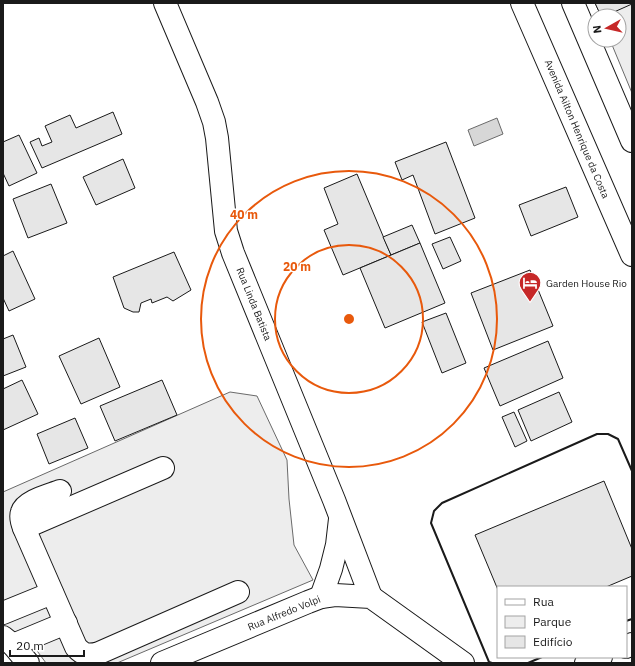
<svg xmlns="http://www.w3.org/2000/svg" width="635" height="666" viewBox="0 0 635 666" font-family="'IBM Plex Sans',sans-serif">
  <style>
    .green { fill: #ededed; stroke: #6a6a6a }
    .water { fill: #d7d7d7; stroke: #6a6a6a }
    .building { fill: #e6e6e6; stroke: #1a1a1a }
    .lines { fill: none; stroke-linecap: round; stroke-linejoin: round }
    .minor-casing { stroke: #1a1a1a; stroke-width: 24 }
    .minor { stroke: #fff; stroke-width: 22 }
    .wall { stroke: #1a1a1a; stroke-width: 2 }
    .ring { fill: none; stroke: #e8590c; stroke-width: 2 }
    .labels { text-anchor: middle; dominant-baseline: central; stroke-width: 3; stroke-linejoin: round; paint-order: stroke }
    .street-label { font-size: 10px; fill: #1a1a1a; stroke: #fff }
    .poi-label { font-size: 10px; fill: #1a1a1a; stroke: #fff; text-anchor: start }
    .centre { fill: #e8590c; stroke: #fff; stroke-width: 2 }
    .ring-label { font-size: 12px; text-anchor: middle; font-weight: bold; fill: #e8590c; stroke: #fff; stroke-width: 3; stroke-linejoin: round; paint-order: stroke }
  </style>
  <rect width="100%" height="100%" fill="#fff"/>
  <g class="green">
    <polygon points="595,3 632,3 632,93 610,40 619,40 619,16 601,16"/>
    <polygon points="230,392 257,396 287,460 289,499 294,545 313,580 117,663 46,663 32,644 3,628 3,492"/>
  </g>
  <polygon class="water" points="497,118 503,134 474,146 468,130"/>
  <g class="building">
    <polygon points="595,3 632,3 632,4 605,16 601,16"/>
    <polygon points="113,112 122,134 42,168 30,142 39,138 42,146 52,142 45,126 70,115 76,128"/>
    <polygon points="19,135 37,173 9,186 3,173 3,142"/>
    <polygon points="446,142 475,218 435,234 413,175 402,180 395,162"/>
    <polygon points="123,159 135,188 96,205 83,177"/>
    <polygon points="357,174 391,255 343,275 324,230 338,224 324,188"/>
    <polygon points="51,184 67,223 28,238 13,199"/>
    <polygon points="566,187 578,217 531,236 519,205"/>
    <polygon points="412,225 420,243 391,255 383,237"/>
    <polygon points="450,237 461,261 443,269 432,244"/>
    <polygon points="420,243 445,303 385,328 360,268"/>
    <polygon points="13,251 35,299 9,311 3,298 3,256"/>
    <polygon points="174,252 191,290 173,301 167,297 152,303 151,299 141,303 139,312 133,312 124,308 113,277"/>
    <polygon points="530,270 553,326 493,350 471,293"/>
    <polygon points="446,313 466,363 442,373 422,322"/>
    <polygon points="13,335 26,367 3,376 3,339"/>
    <polygon points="99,338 120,387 81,404 59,356"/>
    <polygon points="548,341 563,378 500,406 484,368"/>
    <polygon points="22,380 38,414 3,430 3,389"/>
    <polygon points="162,380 177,415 115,441 100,406"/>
    <polygon points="559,392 572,422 531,441 518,410"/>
    <polygon points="514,412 527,441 515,447 502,417"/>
    <polygon points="75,418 88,448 49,464 37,434"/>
    <polygon points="604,481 632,549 632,576 606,587 498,587 498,590 475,535"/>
  </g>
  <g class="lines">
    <g class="minor-casing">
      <g id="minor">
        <polyline points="165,3 207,102 214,122 217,138 226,231 233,253 334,500 371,597"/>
        <polyline points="522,3 632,255"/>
        <polyline points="573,3 632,141"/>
        <path d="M 60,491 C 50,495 25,501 22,512 C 20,517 22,523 24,528 L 76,647 C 83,655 88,656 99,653 L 238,592"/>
        <polyline points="24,528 163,468"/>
        <polyline points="321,597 331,569 337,545 340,519"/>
        <polyline points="3,613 52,593"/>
        <polyline points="3,637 13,645 28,663"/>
        <polyline points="13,645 66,623"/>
        <polyline points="626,647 632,644"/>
        <polyline points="162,663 308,602 321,597 335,595 371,597 463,663"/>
        <polyline points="586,663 601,657"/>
      </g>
    </g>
    <use href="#minor" class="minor"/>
    <g class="wall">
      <polyline points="626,621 632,619"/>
      <polyline points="492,663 489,662 431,523 434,511 442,503 597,434 608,434 618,439 632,471"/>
      <polyline points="528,663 542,657"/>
    </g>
  </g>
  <g class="ring">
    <circle cx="349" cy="319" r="74"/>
    <circle cx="349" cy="319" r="148"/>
  </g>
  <defs>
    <g id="hotel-pin" transform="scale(1.15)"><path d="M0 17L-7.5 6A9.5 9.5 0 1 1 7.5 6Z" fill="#c62828" stroke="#fff"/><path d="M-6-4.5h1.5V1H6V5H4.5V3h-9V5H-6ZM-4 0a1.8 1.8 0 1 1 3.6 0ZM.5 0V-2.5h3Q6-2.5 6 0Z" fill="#fff"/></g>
  </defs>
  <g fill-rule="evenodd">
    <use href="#hotel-pin" x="530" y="283"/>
  </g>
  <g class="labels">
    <g class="street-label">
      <text transform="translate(577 129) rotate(67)">Avenida Ailton Henrique da Costa</text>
      <text transform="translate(254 304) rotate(68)">Rua Linda Batista</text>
      <text transform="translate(284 613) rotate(-22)">Rua Alfredo Volpi</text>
    </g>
    <g class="poi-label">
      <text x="546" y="283">Garden House Rio</text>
    </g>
  </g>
  <circle cx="349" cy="319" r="6" class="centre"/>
  <g class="ring-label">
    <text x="244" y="219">40 m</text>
    <text x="297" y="271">20 m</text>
  </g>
  <rect width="635" height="666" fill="none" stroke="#1a1a1a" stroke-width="8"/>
  <rect x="497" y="586" width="130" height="72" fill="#ffffff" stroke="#a3a3a3"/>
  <rect x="505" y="599" width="20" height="6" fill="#ffffff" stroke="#a3a3a3"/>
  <text x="533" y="606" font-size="12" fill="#1a1a1a">Rua</text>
  <rect x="505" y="616" width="20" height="12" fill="#ededed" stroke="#a3a3a3"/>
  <text x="533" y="626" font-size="12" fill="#1a1a1a">Parque</text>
  <rect x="505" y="636" width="20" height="12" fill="#e6e6e6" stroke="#a3a3a3"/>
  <text x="533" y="646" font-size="12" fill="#1a1a1a">Edifício</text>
  <g transform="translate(607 28) rotate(262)"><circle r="19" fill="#ffffff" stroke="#a3a3a3"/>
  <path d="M0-3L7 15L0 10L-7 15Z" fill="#c62828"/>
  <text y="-6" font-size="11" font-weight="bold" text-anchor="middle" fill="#1a1a1a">N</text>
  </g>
  <path d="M10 650v6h74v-6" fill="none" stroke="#1a1a1a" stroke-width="2"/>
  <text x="16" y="650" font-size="12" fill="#1a1a1a" stroke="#ffffff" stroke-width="3" paint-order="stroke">20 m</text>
</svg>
